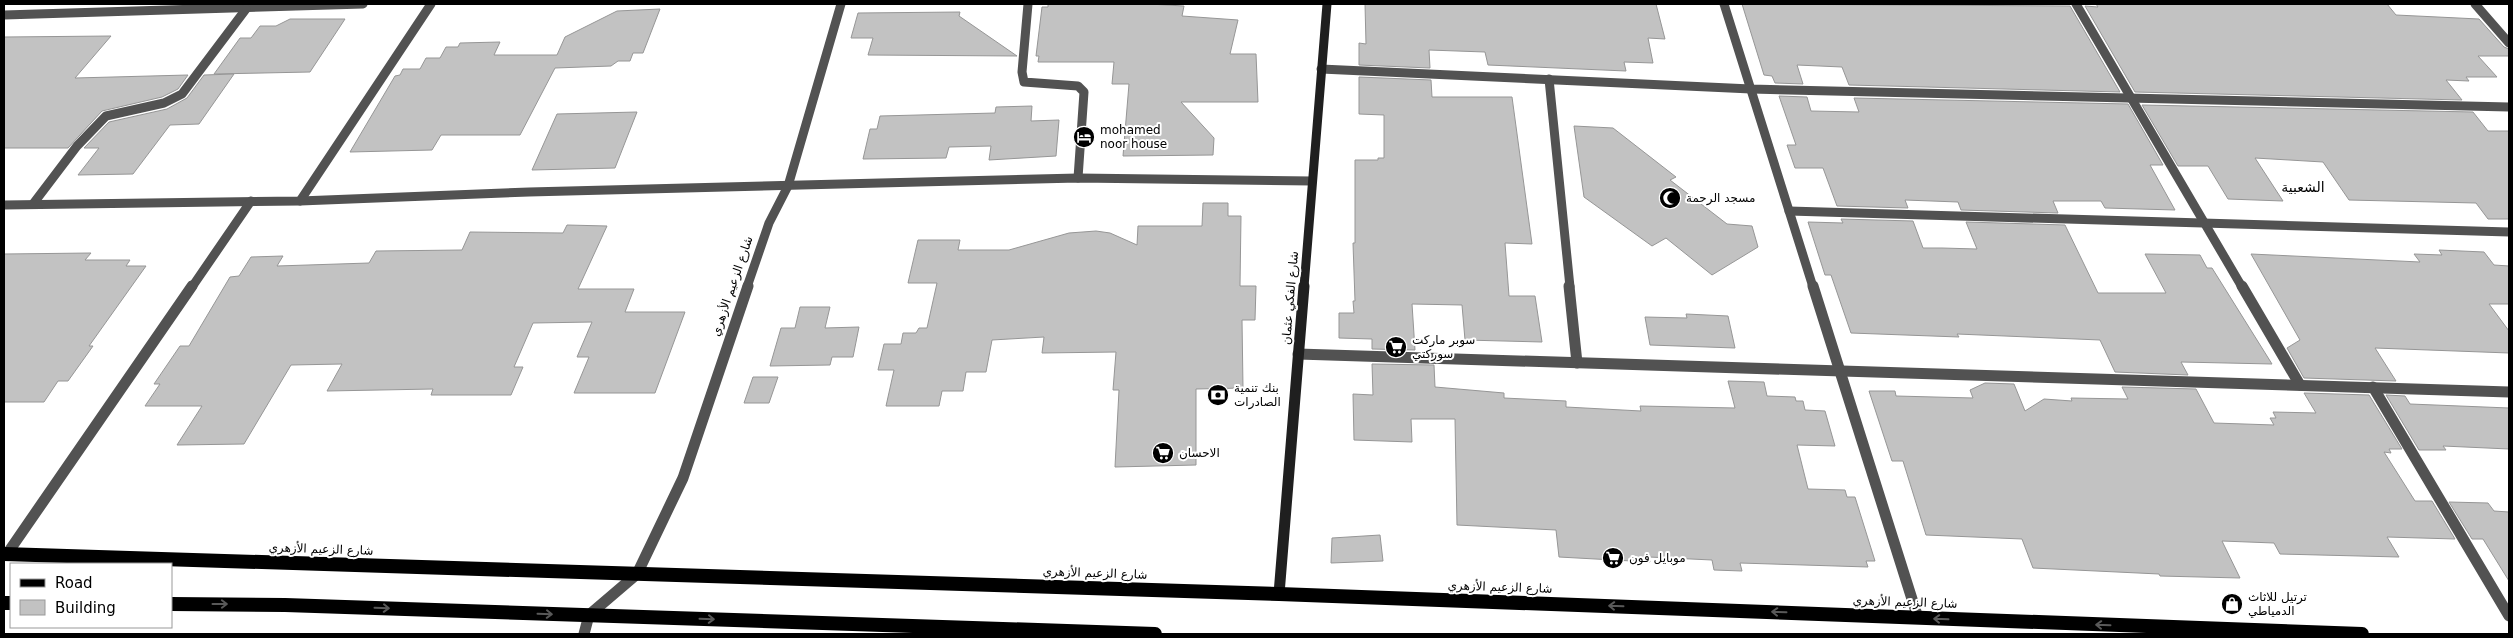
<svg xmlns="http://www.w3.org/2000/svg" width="2513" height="638" viewBox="0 0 2513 638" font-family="'DejaVu Sans','Noto Naskh Arabic',sans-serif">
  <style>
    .building { fill: #c2c2c2; stroke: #969696 }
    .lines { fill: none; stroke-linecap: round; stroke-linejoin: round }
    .street-far1 { stroke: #525252; stroke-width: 9 }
    .street { stroke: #525252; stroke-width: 11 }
    .secondary-far1 { stroke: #1f1f1f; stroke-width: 9 }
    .secondary { stroke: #1f1f1f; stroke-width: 11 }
    .primary { stroke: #000; stroke-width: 14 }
    .oneway { stroke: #595959 }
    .labels { text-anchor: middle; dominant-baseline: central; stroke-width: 4; stroke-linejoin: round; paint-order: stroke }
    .poi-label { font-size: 12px; fill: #000; stroke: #fff; text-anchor: start }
    .street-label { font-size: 12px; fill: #000; stroke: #fff }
    .neighbourhood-label { font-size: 14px; fill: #000; stroke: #fff }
  </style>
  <rect width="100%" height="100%" fill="#fff"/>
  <g class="building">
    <polygon points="1048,4 1149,4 1184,6 1182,16 1238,20 1230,54 1256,54 1258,102 1181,102 1214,138 1213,155 1123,156 1129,84 1112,84 1114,62 1038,62 1039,56 1036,56 1042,7 1048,7"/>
    <polygon points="1365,4 1656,4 1665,39 1648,38 1653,63 1624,62 1626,71 1488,65 1485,52 1429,50 1430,68 1359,65 1359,43 1366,44"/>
    <polygon points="1742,4 2070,6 2120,92 1849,85 1842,67 1797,65 1803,84 1775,83 1772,76 1764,75"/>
    <polygon points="2096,4 2387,4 2396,15 2479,19 2504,47 2509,49 2509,56 2478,56 2497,77 2466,77 2469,81 2446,80 2462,100 2135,92 2085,6 2098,7"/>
    <polygon points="660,9 643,53 633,53 630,61 618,61 611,66 555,68 520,135 441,135 432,150 350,152 395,76 400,75 403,69 420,69 426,58 440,58 446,47 458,47 460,43 500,42 494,55 557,55 565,37 617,11"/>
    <polygon points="960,12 959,16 1017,56 868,55 873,38 851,38 858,13"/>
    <polygon points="290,19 345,19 310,72 214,74 240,38 251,38 260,26 276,26"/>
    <polygon points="111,36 75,78 188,75 178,89 162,97 102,111 68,148 4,148 4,37"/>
    <polygon points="234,74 199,124 170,125 133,174 78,175 99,148 84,148 109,122 167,109 187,98 204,75"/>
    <polygon points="1359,77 1431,80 1432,97 1512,97 1532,244 1505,243 1509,296 1535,296 1542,342 1465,340 1462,305 1412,304 1415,350 1372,349 1372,339 1339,338 1339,313 1354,313 1353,301 1355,301 1353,243 1355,243 1355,160 1378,160 1378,158 1384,158 1384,115 1359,114"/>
    <polygon points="1779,96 1807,97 1811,111 1859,112 1854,98 2128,104 2163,165 2150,165 2175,210 2105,208 2101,201 2053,201 2058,213 1961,210 1958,202 1905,200 1908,208 1837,206 1823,168 1795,168 1787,145 1796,145"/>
    <polygon points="2142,105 2473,112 2488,131 2509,131 2509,219 2488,219 2476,203 2349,200 2323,162 2255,158 2283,201 2228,199 2208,166 2178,166"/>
    <polygon points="1032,106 1031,121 1059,120 1056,156 989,160 991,146 949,147 946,158 863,159 870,129 877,129 880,116 995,113 996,107"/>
    <polygon points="637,112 615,168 532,170 557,114"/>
    <polygon points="1574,126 1613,128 1676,177 1670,180 1727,224 1752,226 1758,247 1712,275 1666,238 1652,246 1584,197"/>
    <polygon points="1203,203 1228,203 1228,216 1241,216 1240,286 1256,286 1255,320 1242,320 1243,388 1196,389 1196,465 1115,467 1119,390 1113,390 1116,352 1042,353 1044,337 992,340 986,372 966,372 963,391 942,391 939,406 886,406 894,370 878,370 884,344 901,344 903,333 916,333 919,328 927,328 937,283 908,283 918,240 960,240 958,250 1009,250 1069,233 1096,231 1110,233 1137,245 1138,226 1202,226"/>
    <polygon points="1841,219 1913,221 1923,248 1942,248 1977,249 1966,222 2065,225 2098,293 2166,293 2145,254 2200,255 2207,268 2212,268 2272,364 2181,362 2188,375 2115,372 2100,340 1957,334 1959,337 1851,333 1831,275 1825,275 1808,222 1843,223"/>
    <polygon points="567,225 607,226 578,289 634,289 625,312 685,312 655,393 574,393 589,357 577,357 592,322 533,323 514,367 523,367 511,395 431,395 433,389 327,391 342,364 291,365 244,444 177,445 202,406 145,406 160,384 154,384 180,346 189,346 230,277 239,276 251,257 283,256 277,266 369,263 376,251 462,250 470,232 563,233"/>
    <polygon points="2439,250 2484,252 2494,265 2509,266 2509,304 2489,304 2509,331 2509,353 2375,348 2396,381 2304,378 2287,348 2300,340 2251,254 2420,262 2414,254 2442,255"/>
    <polygon points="91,253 85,260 130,260 126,266 146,266 89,346 93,346 68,381 58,381 44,402 4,402 4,254"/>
    <polygon points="800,307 830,307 825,328 859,327 853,357 832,357 830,365 770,366 781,328 795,328"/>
    <polygon points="1686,314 1728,316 1735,348 1650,345 1645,317 1687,318"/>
    <polygon points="1372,364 1434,365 1435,387 1504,393 1504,398 1566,401 1566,407 1641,411 1640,406 1735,408 1728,381 1764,382 1767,396 1795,397 1796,401 1803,401 1805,410 1825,411 1835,446 1797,445 1808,489 1845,490 1847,497 1855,497 1875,561 1866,561 1868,567 1740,563 1742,571 1714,570 1712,560 1649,557 1650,562 1559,557 1556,530 1457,525 1455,419 1411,419 1412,442 1354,440 1353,394 1373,395"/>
    <polygon points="753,377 778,377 769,403 744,403"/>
    <polygon points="1985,383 2014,384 2025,411 2044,399 2072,401 2071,398 2128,399 2122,387 2196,389 2214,423 2274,425 2270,418 2276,418 2273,412 2316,413 2304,393 2369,395 2402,449 2389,449 2391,453 2384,452 2415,501 2432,501 2455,539 2387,537 2399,557 2280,554 2274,543 2222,541 2240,578 2160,576 2159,574 2033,568 2022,539 1926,535 1903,461 1892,461 1869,391 1895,391 1896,396 1973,398 1970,390"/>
    <polygon points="2386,395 2405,396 2410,404 2509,408 2509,449 2443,446 2446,450 2419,450"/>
    <polygon points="2449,502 2488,503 2494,511 2509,512 2509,581 2483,539 2472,539"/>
    <polygon points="1380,535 1383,561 1331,563 1332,538"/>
  </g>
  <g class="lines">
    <g class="street-far1">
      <polyline points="1028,4 1022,72 1024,82 1078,86 1084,92 1078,178"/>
      <polyline points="1724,4 1813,287"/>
      <polyline points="2076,4 2242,287"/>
      <polyline points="2475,4 2509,43"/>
      <polyline points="4,15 363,4"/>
      <polyline points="1321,69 1751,89 2509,107"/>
      <polyline points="1549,79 1570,287"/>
      <polyline points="300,201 431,4"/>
      <polyline points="33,204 77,146 106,116 164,103 182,94 246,9"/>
      <polyline points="4,205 300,201 529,192 1078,178 1312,181"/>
      <polyline points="1789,211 2509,232"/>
      <polyline points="192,287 251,201"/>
      <polyline points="747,287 769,223 788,186 841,4"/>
    </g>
    <g class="street">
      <polyline points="1569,286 1577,363"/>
      <polyline points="1813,286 1918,618"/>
      <polyline points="2242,286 2300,385"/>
      <polyline points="1298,354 2509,392"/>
      <polyline points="2373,387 2509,616"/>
      <polyline points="7,554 192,286"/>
      <polyline points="584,634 589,615 637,574 683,478 748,286"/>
    </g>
    <polyline class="secondary-far1" points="1304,287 1327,4"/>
    <polyline class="secondary" points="1279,594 1304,286"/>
    <g class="primary">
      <polyline points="4,554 1279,594 2362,634"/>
      <polyline points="4,603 11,603"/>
      <polyline points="171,604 285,605 1155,634"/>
    </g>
  </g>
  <defs><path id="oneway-shaft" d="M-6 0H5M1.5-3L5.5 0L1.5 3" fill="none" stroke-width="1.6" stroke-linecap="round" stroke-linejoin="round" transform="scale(1.25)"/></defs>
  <g class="oneway">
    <use href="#oneway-shaft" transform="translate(220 604)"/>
    <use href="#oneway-shaft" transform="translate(1616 606) rotate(-178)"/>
    <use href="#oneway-shaft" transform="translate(382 608) rotate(2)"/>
    <use href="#oneway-shaft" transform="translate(1779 612) rotate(-178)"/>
    <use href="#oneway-shaft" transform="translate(545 614) rotate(2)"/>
    <use href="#oneway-shaft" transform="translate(707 619) rotate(2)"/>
    <use href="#oneway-shaft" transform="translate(1941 619) rotate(-178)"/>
    <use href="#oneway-shaft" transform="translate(2103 625) rotate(-178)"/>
  </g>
  <defs>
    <g id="hotel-disc" transform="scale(1.125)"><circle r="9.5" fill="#000" stroke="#fff"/><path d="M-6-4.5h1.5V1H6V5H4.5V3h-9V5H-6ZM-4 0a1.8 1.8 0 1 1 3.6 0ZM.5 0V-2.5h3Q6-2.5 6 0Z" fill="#fff"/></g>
    <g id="mosque-disc" transform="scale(1.125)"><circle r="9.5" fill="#000" stroke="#fff"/><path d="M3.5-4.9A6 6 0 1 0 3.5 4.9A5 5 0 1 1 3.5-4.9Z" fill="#fff"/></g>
    <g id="supermarket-disc" transform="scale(1.125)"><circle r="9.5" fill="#000" stroke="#fff"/><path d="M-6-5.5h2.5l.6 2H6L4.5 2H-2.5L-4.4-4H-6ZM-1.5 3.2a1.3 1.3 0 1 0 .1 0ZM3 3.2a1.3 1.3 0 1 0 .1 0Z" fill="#fff"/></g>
    <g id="bank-disc" transform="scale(1.125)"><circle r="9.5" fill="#000" stroke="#fff"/><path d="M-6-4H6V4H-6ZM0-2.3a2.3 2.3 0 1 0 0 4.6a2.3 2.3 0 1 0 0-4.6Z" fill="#fff"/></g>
    <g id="shop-disc" transform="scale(1.125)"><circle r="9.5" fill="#000" stroke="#fff"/><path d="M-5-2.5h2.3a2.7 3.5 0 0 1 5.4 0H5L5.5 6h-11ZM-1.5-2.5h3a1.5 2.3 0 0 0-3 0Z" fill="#fff"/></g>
  </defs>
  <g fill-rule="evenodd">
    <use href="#hotel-disc" x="1084" y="137"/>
    <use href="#mosque-disc" x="1670" y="198"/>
    <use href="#supermarket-disc" x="1396" y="347"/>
    <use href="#bank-disc" x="1218" y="395"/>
    <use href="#supermarket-disc" x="1163" y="453"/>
    <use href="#supermarket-disc" x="1613" y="558"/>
    <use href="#shop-disc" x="2232" y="604"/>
  </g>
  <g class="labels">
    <g class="poi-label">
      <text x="1100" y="130">mohamed<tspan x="1100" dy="14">noor house</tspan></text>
      <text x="1686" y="198">مسجد الرحمة</text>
      <text x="1412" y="340">سوبر ماركت<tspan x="1412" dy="14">سوركتي</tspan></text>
      <text x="1234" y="388">بنك تنمية<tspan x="1234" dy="14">الصادرات</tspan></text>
      <text x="1179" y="453">الاحسان</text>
      <text x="1629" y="558">موبايل فون</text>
      <text x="2248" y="597">ترتيل للاثاث<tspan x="2248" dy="14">الدمياطي</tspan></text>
    </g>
    <g class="street-label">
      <text transform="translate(732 286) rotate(-71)">شارع الزعيم الأزهري</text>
      <text transform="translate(1290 298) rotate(-85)">شارع الفكي عثمان</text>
      <text transform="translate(321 549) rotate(2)">شارع الزعيم الأزهري</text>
      <text transform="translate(1095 573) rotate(2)">شارع الزعيم الأزهري</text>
      <text transform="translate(1500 587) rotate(2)">شارع الزعيم الأزهري</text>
      <text transform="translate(1905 602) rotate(2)">شارع الزعيم الأزهري</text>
    </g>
    <g class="neighbourhood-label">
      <text x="2303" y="187">الشعبية</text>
    </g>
  </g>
  <rect width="2513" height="638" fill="none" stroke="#000000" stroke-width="10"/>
  <rect x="10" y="563" width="162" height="65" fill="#ffffff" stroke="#999999"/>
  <rect x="20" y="579" width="25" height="8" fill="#000000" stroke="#999999"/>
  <text x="55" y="588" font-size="15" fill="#000000">Road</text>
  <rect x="20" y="600" width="25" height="15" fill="#c2c2c2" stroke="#999999"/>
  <text x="55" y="613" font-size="15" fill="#000000">Building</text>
</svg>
